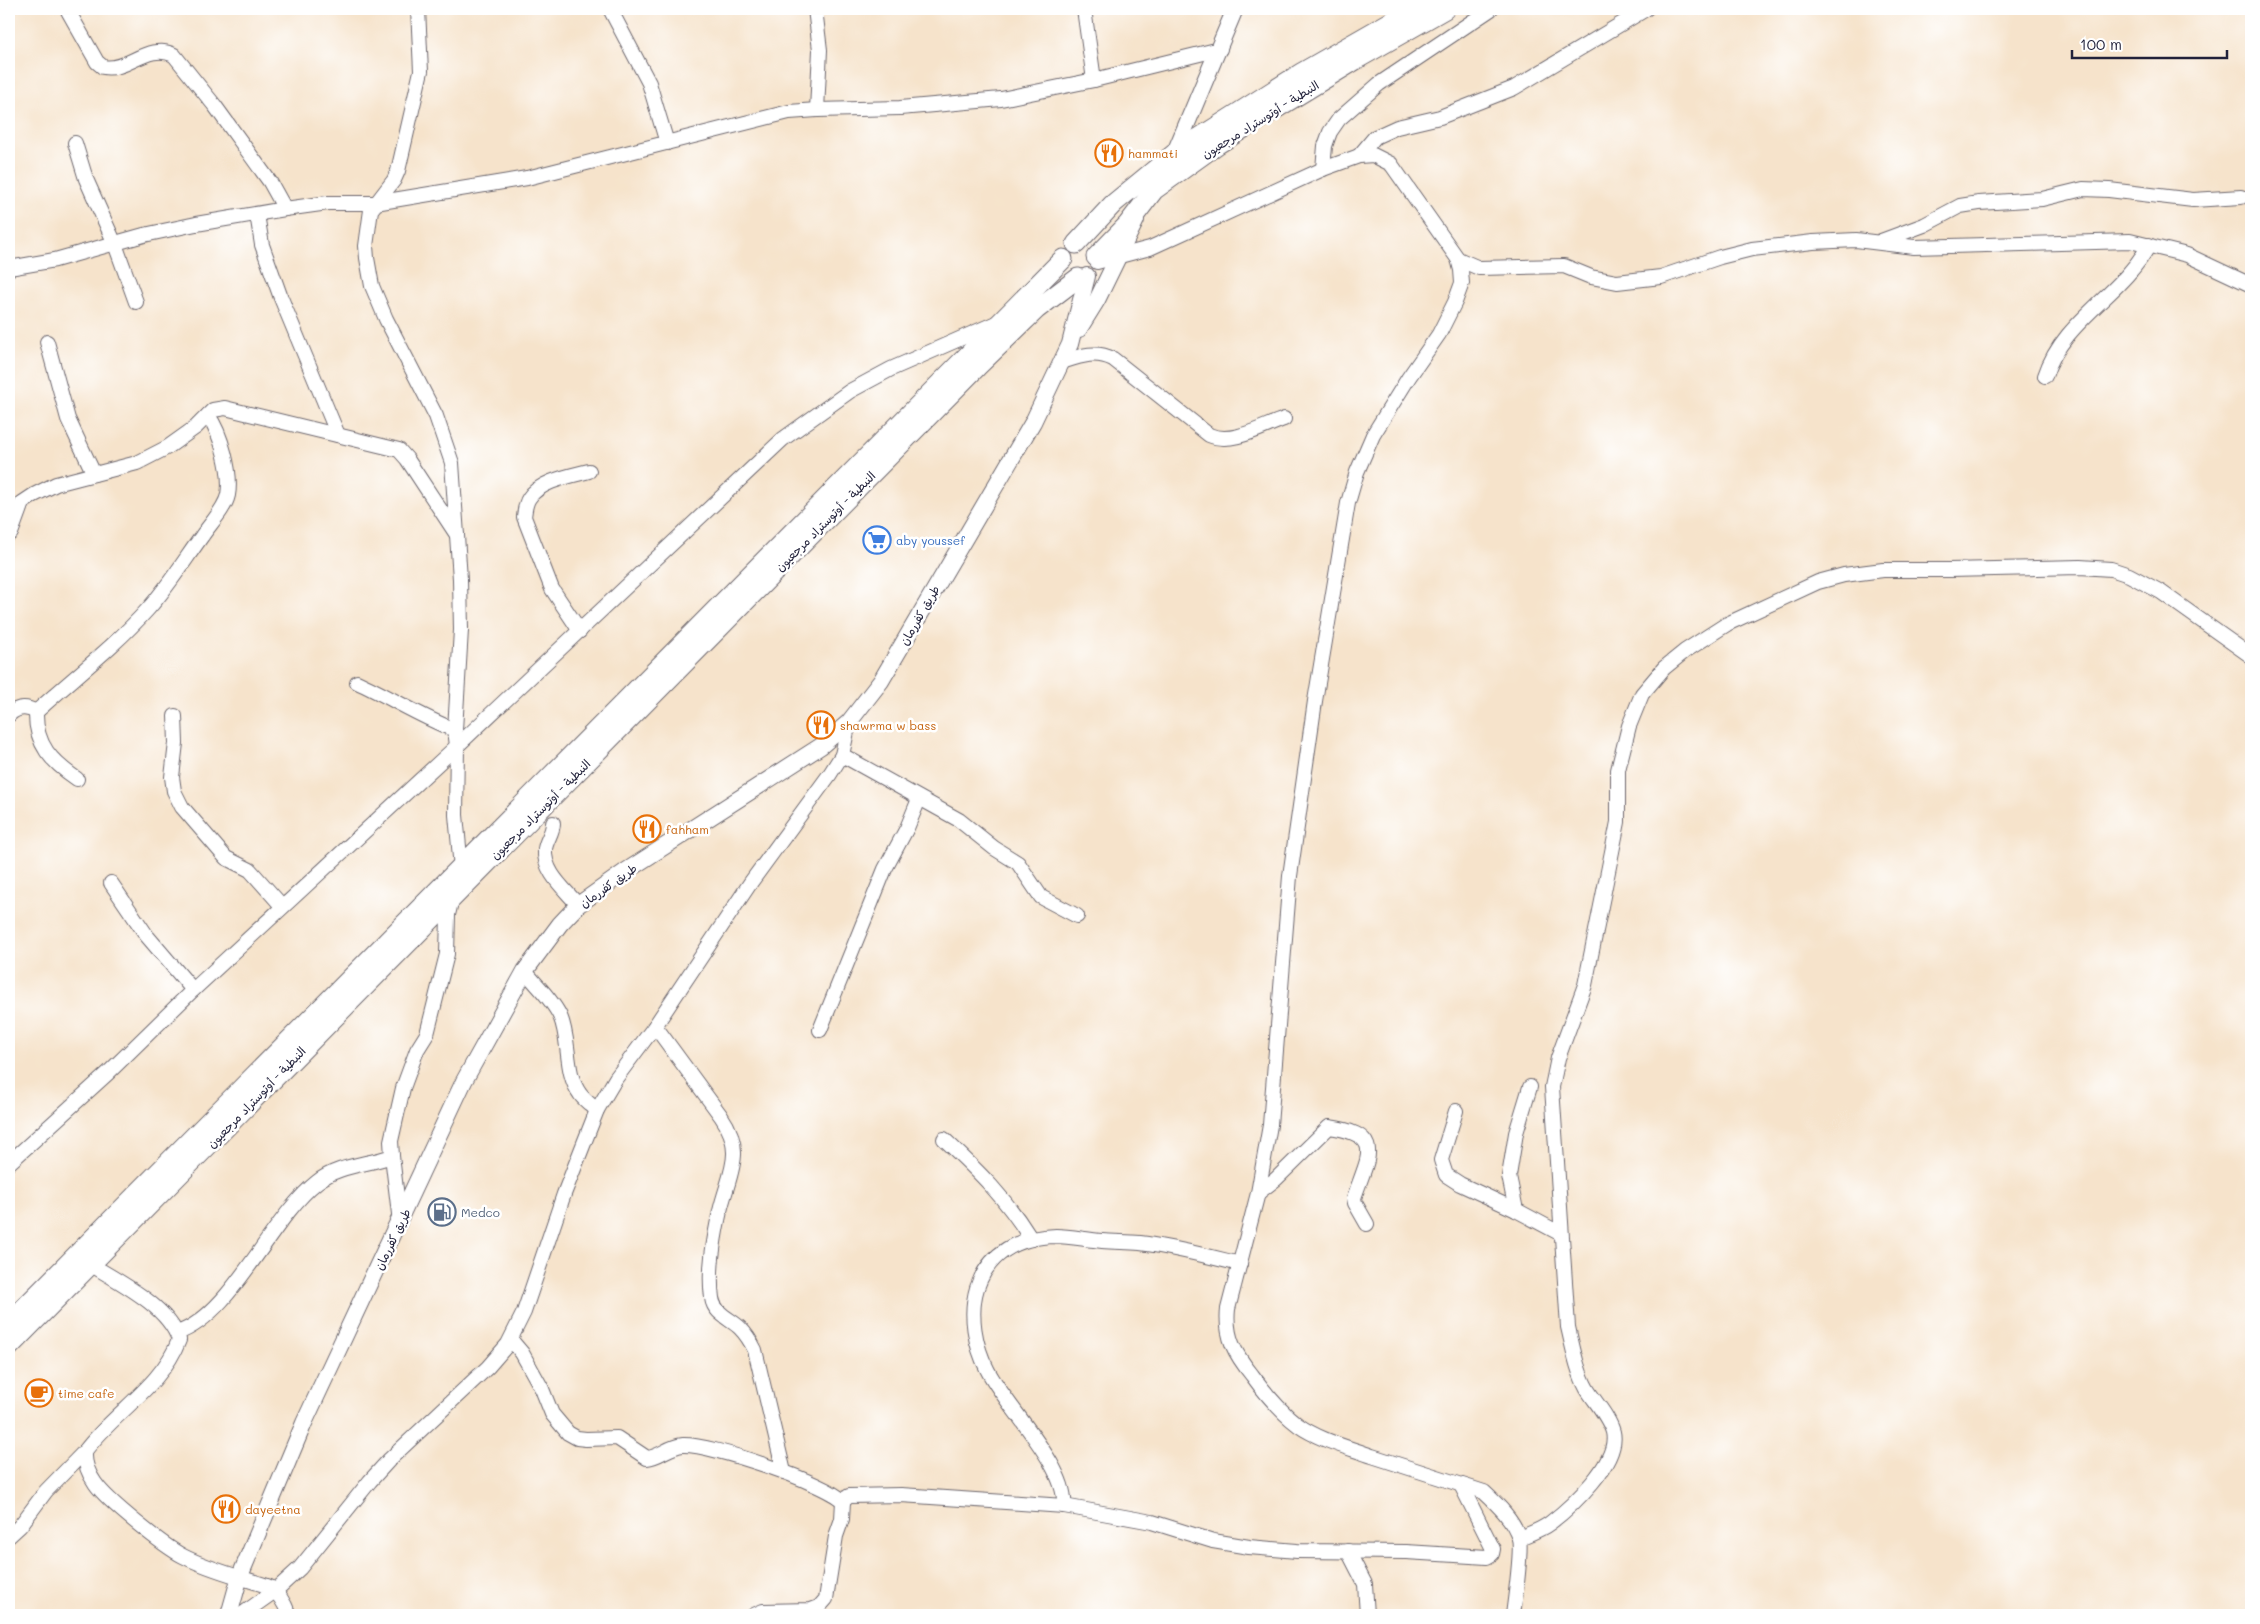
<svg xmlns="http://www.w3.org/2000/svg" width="2260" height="1624" viewBox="0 0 2260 1624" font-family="Mali,'Playpen Sans Arabic',sans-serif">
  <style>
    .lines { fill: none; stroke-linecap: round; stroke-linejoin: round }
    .minor-casing { stroke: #6c666d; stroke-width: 16 }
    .major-casing { stroke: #6c666d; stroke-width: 18 }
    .highway-casing { stroke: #6c666d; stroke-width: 21 }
    .minor { stroke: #fff; stroke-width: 14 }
    .major { stroke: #fff; stroke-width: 16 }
    .highway { stroke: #fff; stroke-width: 19 }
    .labels { text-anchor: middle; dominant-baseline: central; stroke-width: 5; stroke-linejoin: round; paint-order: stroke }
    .street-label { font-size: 12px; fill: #22223b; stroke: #fff }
    .food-label { font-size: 12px; fill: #c56008; stroke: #fff; text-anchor: start }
    .shop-label { font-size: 12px; fill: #366cbe; stroke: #fff; text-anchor: start }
    .service-label { font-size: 12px; fill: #4e5e75; stroke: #fff; text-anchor: start }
  </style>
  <rect width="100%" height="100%" fill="#fff"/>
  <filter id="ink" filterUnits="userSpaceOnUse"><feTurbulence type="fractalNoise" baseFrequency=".02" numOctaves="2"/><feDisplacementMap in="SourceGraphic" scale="10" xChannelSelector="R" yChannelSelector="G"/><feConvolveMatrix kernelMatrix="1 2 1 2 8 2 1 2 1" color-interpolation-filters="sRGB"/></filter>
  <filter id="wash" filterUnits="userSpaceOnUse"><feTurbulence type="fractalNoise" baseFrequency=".0096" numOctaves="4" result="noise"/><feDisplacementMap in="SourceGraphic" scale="20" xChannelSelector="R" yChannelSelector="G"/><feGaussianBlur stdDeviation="1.12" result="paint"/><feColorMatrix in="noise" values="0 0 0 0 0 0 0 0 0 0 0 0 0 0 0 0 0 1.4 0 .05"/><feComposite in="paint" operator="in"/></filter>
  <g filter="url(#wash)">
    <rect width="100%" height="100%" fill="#f6e3cb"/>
  </g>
  <g filter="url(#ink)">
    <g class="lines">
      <g class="minor-casing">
        <g id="minor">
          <path d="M 67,9 L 97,62 L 103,67 C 127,72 148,42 174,55 L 215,106 L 270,182 L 285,209"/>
          <polyline points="418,9 421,71 398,171 394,180 371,210 366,246 367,258 372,286 386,319 436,416 452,463 460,579 461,630 455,730 457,746 456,815 461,868"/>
          <polyline points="610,9 649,83 667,143"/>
          <polyline points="815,9 820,50 817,110"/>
          <polyline points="1084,9 1094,80"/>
          <polyline points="75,143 86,179 115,244 136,302"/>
          <polyline points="1359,156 1375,137 1397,127 1440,117 1514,88 1646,9"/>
          <polyline points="1323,169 1325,146 1330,132 1339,119 1379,84 1491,9"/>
          <polyline points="257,214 262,245 281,298 338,435"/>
          <polyline points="1881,241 1924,225 1960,206 1979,203 2042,199 2083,189 2109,190 2193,200 2241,197"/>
          <polyline points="1458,259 1479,268 1564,266 1591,277 1617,282 1661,277 1720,257 1752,249 1813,242 1856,240 1914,247 2130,241 2187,255 2251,285"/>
          <path d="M 1097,262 L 1150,248 L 1323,169 L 1359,156 L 1373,155 L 1391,164 L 1458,259 L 1461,270 L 1462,283 L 1455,302 L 1439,334 L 1409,377 L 1373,435 L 1357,472 L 1348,503 L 1315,701 L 1290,876 L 1270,1125 L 1258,1193 L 1228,1309 C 1225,1337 1235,1354 1252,1375 C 1265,1393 1280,1411 1298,1425 C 1319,1440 1347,1447 1372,1456 C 1409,1468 1446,1480 1484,1492 C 1497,1504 1514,1520 1519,1538 C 1522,1550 1515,1600 1513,1615"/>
          <polyline points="9,268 55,260 144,235 196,224 285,209 328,203 375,203 527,178 789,112 817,110 900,108 1001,99 1094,80 1220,49"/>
          <polyline points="47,342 68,419 94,474"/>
          <path d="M 1062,362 C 1080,356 1095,350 1113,359 L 1209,435 C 1232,445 1261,427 1284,419"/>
          <path d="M 2045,376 C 2063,320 2122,295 2149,245"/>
          <polyline points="11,533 22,503 34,495 56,484 137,463 168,447 196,427 213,410 225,408 399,450 407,459 457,535"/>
          <path d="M 580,631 L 552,589 L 524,517 C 525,510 525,504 529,498 C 540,481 570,476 589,471"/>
          <path d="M 357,682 C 390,697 421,717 455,730"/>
          <path d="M 9,715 C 17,707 26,706 36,712"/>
          <polyline points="175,716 176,743 172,777 174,791 182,807 226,858 250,870 282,906"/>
          <polyline points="842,755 959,820 994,848 1018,863 1041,897 1077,916"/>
          <path d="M 77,779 C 52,762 35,745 36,712 C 73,678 114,647 148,609 C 168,587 184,561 202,536 C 210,524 225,509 228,495 C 232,473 221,433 208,415"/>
          <path d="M 553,823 C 553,833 546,840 545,849 C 543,872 565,889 578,905"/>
          <polyline points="111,883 147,936 193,990"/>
          <path d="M 525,971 C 537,986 552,999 560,1016 C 571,1041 564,1072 580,1094 C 584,1100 591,1105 597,1110"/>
          <path d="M 655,1026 L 721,1116 C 746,1152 729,1173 720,1211 C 714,1238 708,1270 712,1298 C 714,1314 731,1319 740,1328 C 747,1335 751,1342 755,1350 L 784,1472"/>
          <polyline points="820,1030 885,869 907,828 919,799"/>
          <polyline points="1456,1111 1441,1160 1446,1175 1460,1184 1516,1210 1561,1234"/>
          <path d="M 944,1139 C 980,1173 1005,1197 1031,1239"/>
          <polyline points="392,1156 400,1222"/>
          <polyline points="9,1163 108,1073 193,990 457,746 783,439 850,391 891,369 996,323"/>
          <path d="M 1258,1193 L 1276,1179 L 1327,1129 L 1329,1127 C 1387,1135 1367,1158 1354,1198 L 1355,1203 L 1367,1224"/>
          <polyline points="1516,1210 1509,1176 1516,1133 1530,1087"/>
          <path d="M 90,1264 C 119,1282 168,1306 179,1340 C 162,1386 113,1413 85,1451 C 84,1463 88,1473 95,1483 C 107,1501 164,1546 183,1556 C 210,1570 241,1577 270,1587 C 280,1594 285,1604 289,1615"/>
          <path d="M 177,1333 C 232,1315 270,1219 317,1182 C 338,1165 367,1165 392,1156 L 391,1141 L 403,1088 L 417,1050 L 427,1034 L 447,954 L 448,915 L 452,898"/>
          <path d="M 511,1340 L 522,1353 L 542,1389 L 552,1414 L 568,1433 L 577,1438 L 586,1439 L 617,1438 L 647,1458 C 660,1457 669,1446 683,1445 C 711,1444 823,1482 843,1501"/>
          <polyline points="1064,1506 1152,1522 1213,1541 1249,1547 1297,1551 1406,1552 1487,1557 1492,1554 1493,1549 1461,1485"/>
          <polyline points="9,1536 20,1526 46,1491 85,1451"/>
          <path d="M 1519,1538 C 1529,1534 1541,1530 1550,1523 C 1571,1507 1620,1462 1613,1432 C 1609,1417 1595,1402 1587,1389 C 1577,1371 1573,1348 1568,1327 L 1552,1087 L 1558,1058 L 1585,985 L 1618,822 L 1618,770 L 1629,726 L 1642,694 L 1664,668 L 1685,651 L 1727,624 L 1818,582 L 1844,575 L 1883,570 L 1949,570 L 2080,567 L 2111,569 L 2129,575 L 2161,592 L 2251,656"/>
          <polyline points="1348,1551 1365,1584 1367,1615"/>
          <polyline points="241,1615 275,1591 300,1568 370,1481 390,1459 488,1367 508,1344 524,1312 564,1194 597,1110 616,1078 655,1026 751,882 830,774 842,755 849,722"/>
          <path d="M 754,1615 L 763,1611 L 811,1610 L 819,1607 L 826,1599 L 836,1536 L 842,1519 L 843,1501 L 849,1496 L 901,1495 L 1064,1506 C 1068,1467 1005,1406 987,1369 C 975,1346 969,1314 977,1288 C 989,1252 1019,1237 1056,1236 C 1071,1236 1087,1240 1102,1241 C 1114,1242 1127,1242 1140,1243 C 1173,1247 1207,1256 1240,1264"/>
        </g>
      </g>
      <g class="major-casing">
        <g id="major">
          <polyline points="1173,157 1235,9"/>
          <polyline points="1079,329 1097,300 1136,220"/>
          <polyline points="229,1615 240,1576 304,1423 464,1081 525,971 560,924 578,905 626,871 821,746 849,722 881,681 1033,422 1070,344 1087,276"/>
        </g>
      </g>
      <g class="highway-casing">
        <g id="highway">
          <polyline points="1076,244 1113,204 1175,153 1301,73 1413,9"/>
          <polyline points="1096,257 1128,224 1154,190 1218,144 1359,58 1445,9"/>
          <polyline points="9,1323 1063,259"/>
          <polyline points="9,1347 977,367 1037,309 1078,278"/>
        </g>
      </g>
      <use href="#minor" class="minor"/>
      <use href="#major" class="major"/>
      <use href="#highway" class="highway"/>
    </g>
  </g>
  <defs>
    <g id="restaurant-ring" transform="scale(1.4375)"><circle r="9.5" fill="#fff" stroke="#e8710a" stroke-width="1.5"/><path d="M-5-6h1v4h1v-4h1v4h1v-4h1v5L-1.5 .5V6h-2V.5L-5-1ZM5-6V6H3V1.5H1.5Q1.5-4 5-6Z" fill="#e8710a"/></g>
    <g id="supermarket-ring" transform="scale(1.4375)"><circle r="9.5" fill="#fff" stroke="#3f7fe0" stroke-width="1.5"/><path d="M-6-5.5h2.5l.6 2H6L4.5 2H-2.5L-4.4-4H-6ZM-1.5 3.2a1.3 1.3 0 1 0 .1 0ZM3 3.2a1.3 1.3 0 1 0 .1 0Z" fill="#3f7fe0"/></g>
    <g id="fuel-ring" transform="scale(1.4375)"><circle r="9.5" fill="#fff" stroke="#5c6f8a" stroke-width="1.5"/><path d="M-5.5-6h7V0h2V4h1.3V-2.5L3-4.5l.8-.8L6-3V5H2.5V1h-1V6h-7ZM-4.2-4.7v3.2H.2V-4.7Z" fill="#5c6f8a"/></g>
    <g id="cafe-ring" transform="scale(1.4375)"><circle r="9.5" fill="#fff" stroke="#e8710a" stroke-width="1.5"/><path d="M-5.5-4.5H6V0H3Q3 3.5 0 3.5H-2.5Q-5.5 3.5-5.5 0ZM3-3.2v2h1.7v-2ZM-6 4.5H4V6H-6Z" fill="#e8710a"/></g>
  </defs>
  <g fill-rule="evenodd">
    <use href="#restaurant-ring" x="1109" y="153"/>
    <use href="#supermarket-ring" x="877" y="540"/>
    <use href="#restaurant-ring" x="821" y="725"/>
    <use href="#restaurant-ring" x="647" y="829"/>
    <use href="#fuel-ring" x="442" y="1212"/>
    <use href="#cafe-ring" x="39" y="1393"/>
    <use href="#restaurant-ring" x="226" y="1509"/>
  </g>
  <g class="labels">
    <g class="street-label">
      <text transform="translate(1260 119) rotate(-32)">النبطية - أوتوستراد مرجعيون</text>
      <text transform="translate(825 521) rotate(-45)">النبطية - أوتوستراد مرجعيون</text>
      <text transform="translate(919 615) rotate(-60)">طريق كفررمان</text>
      <text transform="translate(540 809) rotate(-45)">النبطية - أوتوستراد مرجعيون</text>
      <text transform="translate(608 885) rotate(-35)">طريق كفررمان</text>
      <text transform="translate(256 1097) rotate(-46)">النبطية - أوتوستراد مرجعيون</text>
      <text transform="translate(392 1239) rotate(-64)">طريق كفررمان</text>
    </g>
    <g class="food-label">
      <text x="1128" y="153">hammati</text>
      <text x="840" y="725">shawrma w bass</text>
      <text x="666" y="829">fahham</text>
      <text x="58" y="1393">time cafe</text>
      <text x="245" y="1509">dayeetna</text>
    </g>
    <g class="shop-label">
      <text x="896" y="540">aby youssef</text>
    </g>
    <g class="service-label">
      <text x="461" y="1212">Medco</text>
    </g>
  </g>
  <rect width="2260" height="1624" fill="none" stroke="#fff" stroke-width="30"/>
  <path d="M2072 50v8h155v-8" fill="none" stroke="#22223b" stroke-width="2.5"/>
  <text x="2080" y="50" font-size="15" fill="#22223b" stroke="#ffffff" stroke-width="4" paint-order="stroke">100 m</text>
</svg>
